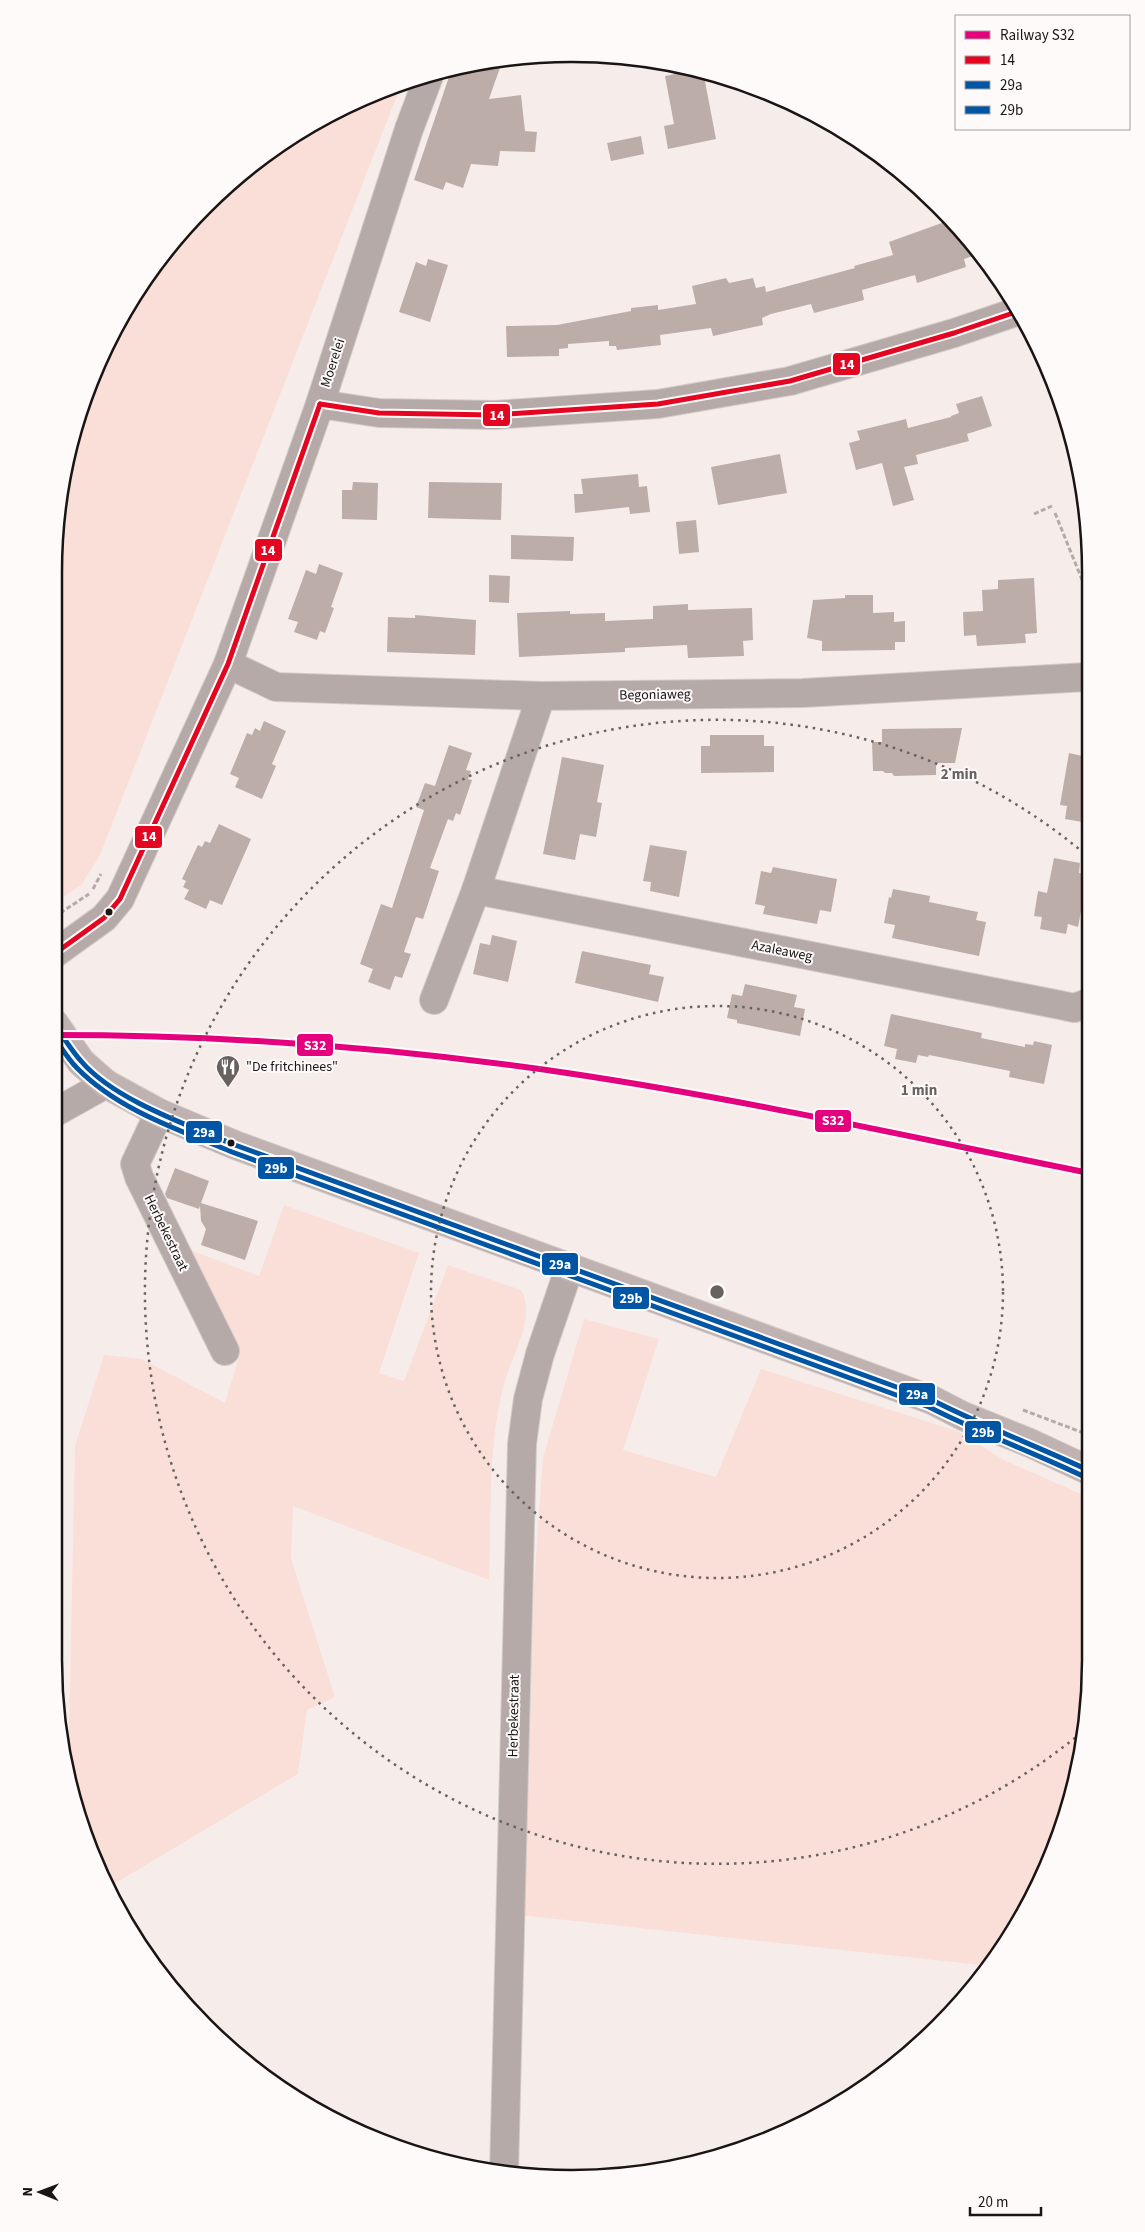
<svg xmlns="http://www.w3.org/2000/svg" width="1145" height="2232" viewBox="0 0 1145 2232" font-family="'Source Sans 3',sans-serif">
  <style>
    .green { fill: #fadfd9 }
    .building { fill: #bdada9 }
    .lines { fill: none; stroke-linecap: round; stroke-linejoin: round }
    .minor-casing { stroke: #d2cbc9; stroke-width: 30 }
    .tertiary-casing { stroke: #d2cbc9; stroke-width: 30 }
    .secondary-casing { stroke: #d2cbc9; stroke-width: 30 }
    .path { stroke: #b4aba9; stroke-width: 3; stroke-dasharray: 5 2.5; stroke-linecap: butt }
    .minor { stroke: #b5aaa7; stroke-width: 28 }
    .tertiary { stroke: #b5aaa7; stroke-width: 28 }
    .secondary { stroke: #bfb2b0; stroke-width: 28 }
    .bus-1-casing { stroke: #fefafa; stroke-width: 9 }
    .bus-2-casing { stroke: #fefafa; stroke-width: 9 }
    .bus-3-casing { stroke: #fefafa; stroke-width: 9 }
    .bus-1 { stroke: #e40521; stroke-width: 5 }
    .bus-2 { stroke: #0056a4; stroke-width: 5 }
    .bus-3 { stroke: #0056a4; stroke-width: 5 }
    .rail-1-casing { stroke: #fefafa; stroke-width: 10 }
    .rail-1 { stroke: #e5007d; stroke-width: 6 }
    .ring { fill: none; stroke: #67615f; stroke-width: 2.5; stroke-dasharray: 2.5 5 }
    .bus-dot { fill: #1a1514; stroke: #fefafa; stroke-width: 2 }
    .labels { text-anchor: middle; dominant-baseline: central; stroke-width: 4; stroke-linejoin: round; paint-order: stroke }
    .street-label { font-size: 14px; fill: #1a1514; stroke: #fefafa }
    .poi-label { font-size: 14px; fill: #1a1514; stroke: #fefafa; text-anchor: start }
    .rim { fill: none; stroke: #1a1514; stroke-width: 2.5 }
    .centre { fill: #67615f; stroke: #fefafa; stroke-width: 2.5 }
    .ring-label { font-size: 15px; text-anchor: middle; font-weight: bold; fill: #67615f; stroke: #fefafa; stroke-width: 4; stroke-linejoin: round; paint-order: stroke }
    .line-badge { stroke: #fefafa; stroke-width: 2 }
    .badge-label { font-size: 14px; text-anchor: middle; font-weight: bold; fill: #fff }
  </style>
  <rect width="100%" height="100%" fill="#f6edeb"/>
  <g class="green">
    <polygon points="402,83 100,855 82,884 54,904 55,539 71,439 107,343 161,257 230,183 313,123"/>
    <path d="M 284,1205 L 419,1253 L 379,1373 L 404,1381 L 448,1265 L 521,1290 C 537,1317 511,1357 504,1385 C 487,1447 492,1516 489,1580 L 293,1506 L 291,1558 L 335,1697 L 307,1710 L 298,1774 L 109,1887 L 81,1827 L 68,1778 L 75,1446 L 104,1355 L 142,1359 L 225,1403 L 238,1360 L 190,1250 L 259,1276 Z"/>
    <polygon points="584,1319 659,1339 623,1450 716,1477 761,1369 957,1431 1004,1460 1090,1498 1090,1693 1074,1793 1038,1889 1004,1948 989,1966 510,1914 543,1458"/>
  </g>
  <g class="building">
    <polygon points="503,59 489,99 521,95 525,131 537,132 535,152 500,151 498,166 471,164 463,188 446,182 443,190 414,180 451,71"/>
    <polygon points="695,70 703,71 716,139 668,149 664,126 674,124 665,76"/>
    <polygon points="641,136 644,154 611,161 607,143"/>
    <polygon points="950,220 968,239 973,256 964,259 966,267 917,283 915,275 862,290 864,300 814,313 811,304 771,314 762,318 763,325 713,336 711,328 660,335 661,345 617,350 616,346 609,346 609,341 568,344 568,348 559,349 559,356 507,357 506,326 557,325 631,311 631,308 658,305 658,310 696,304 692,286 726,278 729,283 753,278 756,288 765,286 766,292 855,268 854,266 893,255 889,242"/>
    <polygon points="428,259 448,265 430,322 399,312 416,262 426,266"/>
    <polygon points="982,396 992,426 967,434 969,441 916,455 918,464 904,467 914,500 893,506 882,463 856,470 849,443 860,440 857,431 906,419 908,428 951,417 951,416 959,413 956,404"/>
    <polygon points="780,454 787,493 718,505 711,467"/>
    <polygon points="638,474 639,487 647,486 650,512 630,514 629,507 575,513 574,494 583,494 581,479"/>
    <polygon points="353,482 378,483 377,520 342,519 342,490 352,490"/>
    <polygon points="429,482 502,483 501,520 428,518"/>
    <polygon points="696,520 699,552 679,554 676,522"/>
    <polygon points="511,535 574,537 573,561 511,559"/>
    <polygon points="319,564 343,573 331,607 334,608 325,633 320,631 317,640 294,632 298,622 288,619 306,570 316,574"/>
    <polygon points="489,575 510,576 509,603 489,602"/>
    <polygon points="1034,578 1037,633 1025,634 1026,643 977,646 976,635 964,636 963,612 983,611 982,590 998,589 998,580"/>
    <polygon points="845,595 873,595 873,613 894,612 894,622 905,621 905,642 895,642 895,650 822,651 822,641 807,638 813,600 845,598"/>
    <polygon points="688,604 688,610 752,608 753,640 743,641 744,656 688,658 687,645 625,648 625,652 519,657 517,613 570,611 570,614 605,613 605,621 653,619 653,606"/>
    <polygon points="415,615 476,620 475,655 387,652 388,617 415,618"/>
    <polygon points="264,721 286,731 272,764 276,766 262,799 235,787 239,778 230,774 247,733 252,735 255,728 260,731"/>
    <polygon points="962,728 955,763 936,763 936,775 894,776 892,773 885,773 883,771 873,771 872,742 882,742 882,729"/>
    <polygon points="710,735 764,735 764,746 774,746 774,772 701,773 701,746 710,746"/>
    <polygon points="449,745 472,753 466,770 471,771 468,779 472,780 460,815 456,813 453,821 448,819 430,868 439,871 423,919 416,917 404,952 411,954 402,978 395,976 390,990 368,982 373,969 360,964 381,904 392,908 424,810 416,807 425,783 435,786"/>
    <polygon points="1069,753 1087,757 1088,823 1065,819 1067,806 1060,805"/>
    <polygon points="562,757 604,765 597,802 602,803 596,837 580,834 575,860 543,854"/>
    <polygon points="219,824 251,839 222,905 210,900 206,909 184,899 189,890 183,887 186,881 182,879 198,845 202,847 205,841 210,843"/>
    <polygon points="650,845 687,851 679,897 650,891 651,882 643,881"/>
    <polygon points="1054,858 1080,863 1079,873 1088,874 1078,927 1068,924 1066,934 1040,929 1042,917 1034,916 1038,891 1047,893"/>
    <polygon points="773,867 837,879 831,912 820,910 817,924 763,914 765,906 755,904 761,871 771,873"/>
    <polygon points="893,889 930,896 929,902 978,912 976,920 986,922 979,956 892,938 895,925 884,923 889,897 891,898"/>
    <polygon points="492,935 517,941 508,982 473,974 480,943 490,945"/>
    <polygon points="582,951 651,965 649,974 664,977 658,1002 575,983"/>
    <polygon points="745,984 797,995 794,1007 805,1009 800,1036 737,1023 737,1020 727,1018 732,994 742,996"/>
    <polygon points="891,1014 982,1033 981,1038 1025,1047 1025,1044 1033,1045 1034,1041 1052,1045 1044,1084 1009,1077 1010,1071 929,1055 928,1057 918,1055 916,1063 895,1059 897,1049 884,1046"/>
    <polygon points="175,1168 209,1181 201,1203 258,1221 245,1260 201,1245 206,1229 201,1221 200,1206 199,1209 167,1198 165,1194"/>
  </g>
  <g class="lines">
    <g class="minor-casing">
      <g id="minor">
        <polyline points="320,404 409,129 429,76"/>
        <polyline points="228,664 276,687 541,696 803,693 1087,677"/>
        <polyline points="476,890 1060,1005 1074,1008 1088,1003"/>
        <polyline points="434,1000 476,890 541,696"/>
        <polyline points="54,1113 106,1084"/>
        <polyline points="159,1113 135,1164 139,1177 225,1351"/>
        <polyline points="504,2173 522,1444 528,1399 540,1354 570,1266"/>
      </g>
    </g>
    <g class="tertiary-casing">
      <polyline id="tertiary" points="54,954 104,918 120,899 228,664 320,404 379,413 494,415 658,404 790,381 954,333 1016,312"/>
    </g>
    <g class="secondary-casing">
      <polyline id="secondary" points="54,1023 81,1062 106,1084 159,1113 235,1145 932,1400 963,1416 1030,1443 1090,1471"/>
    </g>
    <g class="path">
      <polyline points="1055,513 1087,592"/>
      <polyline points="1034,514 1052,506"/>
      <polyline points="93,889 101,874"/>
      <polyline points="54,917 89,894"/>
      <polyline points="1023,1410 1089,1435"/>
    </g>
    <use href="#minor" class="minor"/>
    <use href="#tertiary" class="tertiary"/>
    <use href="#secondary" class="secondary"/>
    <g class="bus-1-casing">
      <g id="bus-1">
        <polyline points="320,404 379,413 494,415 658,404 790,381 954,333 1016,312"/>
        <polyline points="54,954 104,918 120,899 228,664 320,404"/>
      </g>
    </g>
    <g class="bus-2-casing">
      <path id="bus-2" d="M 54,1024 C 63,1036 71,1050 81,1061 C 114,1100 188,1125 235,1145 L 932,1400 C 983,1426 1037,1446 1090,1471"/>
    </g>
    <g class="bus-3-casing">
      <path id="bus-3" d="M 54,1037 C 61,1047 68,1059 77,1068 C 118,1110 179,1130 232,1152 L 929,1407 C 980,1433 1035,1453 1087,1478"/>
    </g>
    <use href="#bus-1" class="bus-1"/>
    <use href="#bus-2" class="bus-2"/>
    <use href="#bus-3" class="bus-3"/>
    <g class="rail-1-casing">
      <path id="rail-1" d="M 54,1035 C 226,1035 397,1048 567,1073 C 742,1099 915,1138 1089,1173"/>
    </g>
    <use href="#rail-1" class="rail-1"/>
  </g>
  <g class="ring">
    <circle cx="717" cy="1292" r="286"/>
    <path d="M1081 1733A572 572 0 1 1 1085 854"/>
  </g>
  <defs>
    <g id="restaurant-pin" transform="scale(1.25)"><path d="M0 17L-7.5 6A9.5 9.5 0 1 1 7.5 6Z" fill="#67615f" stroke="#fefafa"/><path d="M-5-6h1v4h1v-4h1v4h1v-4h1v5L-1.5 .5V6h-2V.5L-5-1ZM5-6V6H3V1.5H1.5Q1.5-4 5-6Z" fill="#fff"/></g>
  </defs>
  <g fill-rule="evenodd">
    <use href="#restaurant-pin" x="228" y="1067"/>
  </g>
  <g class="bus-dot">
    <circle cx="109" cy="912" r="4.5"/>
    <circle cx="231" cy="1143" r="4.5"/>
  </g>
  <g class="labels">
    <g class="street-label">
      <text transform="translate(333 363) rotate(-72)">Moerelei</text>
      <text transform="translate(655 695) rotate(-1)">Begoniaweg</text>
      <text transform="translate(782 951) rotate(11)">Azaleaweg</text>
      <text transform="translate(166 1233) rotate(64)">Herbekestraat</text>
      <text transform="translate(514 1716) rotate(-89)">Herbekestraat</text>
    </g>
    <g class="poi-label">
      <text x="246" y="1067">"De fritchinees"</text>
    </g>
  </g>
  <path d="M0 0H1145V2232H0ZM572 62H572A510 510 0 0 1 1082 572V1660A510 510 0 0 1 572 2170H572A510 510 0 0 1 62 1660V572A510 510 0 0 1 572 62Z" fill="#fefafa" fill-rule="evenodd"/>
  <path class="rim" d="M572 62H572A510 510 0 0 1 1082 572V1660A510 510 0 0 1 572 2170H572A510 510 0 0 1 62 1660V572A510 510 0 0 1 572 62Z"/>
  <circle cx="717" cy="1292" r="8" class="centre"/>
  <g class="ring-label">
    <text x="959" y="779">2 min</text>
    <text x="919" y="1095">1 min</text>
  </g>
  <g class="line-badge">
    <rect x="832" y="352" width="29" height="24" rx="5" fill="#e40521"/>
    <rect x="482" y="403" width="29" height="24" rx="5" fill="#e40521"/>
    <rect x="254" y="538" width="29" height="24" rx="5" fill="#e40521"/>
    <rect x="134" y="825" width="29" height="24" rx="5" fill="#e40521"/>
    <rect x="296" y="1033" width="38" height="24" rx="5" fill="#e5007d"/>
    <rect x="814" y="1109" width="38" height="24" rx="5" fill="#e5007d"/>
    <rect x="185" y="1120" width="38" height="24" rx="5" fill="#0056a4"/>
    <rect x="257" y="1156" width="38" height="24" rx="5" fill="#0056a4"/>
    <rect x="541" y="1252" width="38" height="24" rx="5" fill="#0056a4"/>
    <rect x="612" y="1286" width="38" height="24" rx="5" fill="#0056a4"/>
    <rect x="898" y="1382" width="38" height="24" rx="5" fill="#0056a4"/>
    <rect x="964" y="1420" width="38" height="24" rx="5" fill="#0056a4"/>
  </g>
  <g class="badge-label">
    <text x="847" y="369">14</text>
    <text x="497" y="420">14</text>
    <text x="268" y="555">14</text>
    <text x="149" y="841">14</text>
    <text x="315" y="1050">S32</text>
    <text x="833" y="1125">S32</text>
    <text x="204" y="1137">29a</text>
    <text x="276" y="1173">29b</text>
    <text x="560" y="1269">29a</text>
    <text x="631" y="1303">29b</text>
    <text x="917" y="1399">29a</text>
    <text x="983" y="1437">29b</text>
  </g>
  <rect x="955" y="15" width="175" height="115" fill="#fefafa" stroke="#a39e9e"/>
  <rect x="965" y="31" width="25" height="8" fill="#e5007d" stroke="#a39e9e"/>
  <text x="1000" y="40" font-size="15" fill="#1a1514">Railway S32</text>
  <rect x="965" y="56" width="25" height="8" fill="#e40521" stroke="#a39e9e"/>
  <text x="1000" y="65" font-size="15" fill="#1a1514">14</text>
  <rect x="965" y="81" width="25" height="8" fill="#0056a4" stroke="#a39e9e"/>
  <text x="1000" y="90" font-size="15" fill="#1a1514">29a</text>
  <rect x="965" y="106" width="25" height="8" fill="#0056a4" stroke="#a39e9e"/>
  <text x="1000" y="115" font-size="15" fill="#1a1514">29b</text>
  <g transform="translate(40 2192) rotate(271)" stroke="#fefafa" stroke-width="4" paint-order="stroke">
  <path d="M0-4L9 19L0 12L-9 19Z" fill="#1a1514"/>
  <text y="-8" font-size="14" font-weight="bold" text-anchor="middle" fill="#1a1514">N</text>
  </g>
  <path d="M970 2207v8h71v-8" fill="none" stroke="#1a1514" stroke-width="2.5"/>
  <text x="978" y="2207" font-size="15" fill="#1a1514" stroke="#fefafa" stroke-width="4" paint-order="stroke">20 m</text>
</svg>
